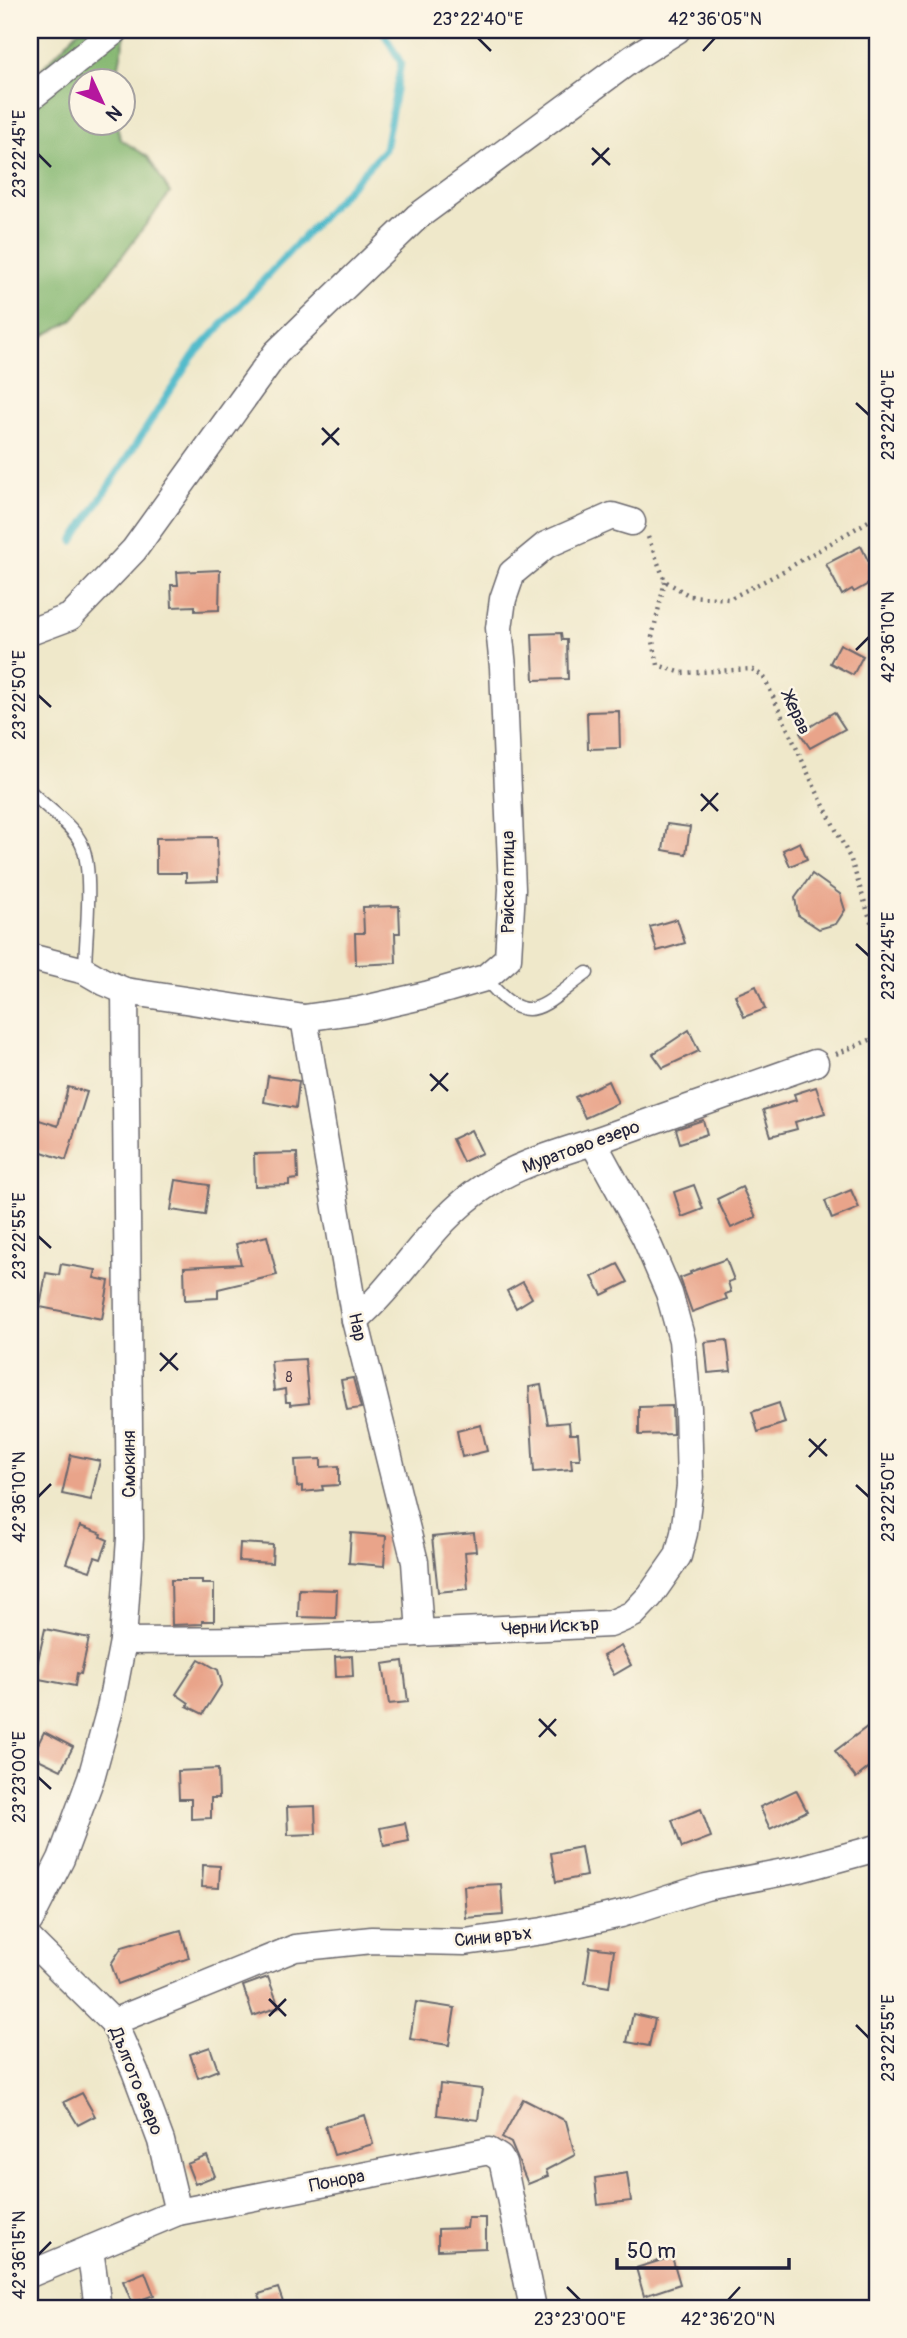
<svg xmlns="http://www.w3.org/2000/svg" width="907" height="2338" viewBox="0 0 907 2338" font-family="Pangolin,sans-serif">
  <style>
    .forest { fill: #86b872; stroke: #546d56; stroke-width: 2 }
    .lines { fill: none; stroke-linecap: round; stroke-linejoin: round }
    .stream { stroke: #4eb9ca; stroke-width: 7 }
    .building { fill: #e9a48a }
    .lane-casing { stroke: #6a676d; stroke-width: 15 }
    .street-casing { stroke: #6a676d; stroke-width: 29 }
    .path { stroke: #6a676d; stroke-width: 4.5; stroke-dasharray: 2 5; stroke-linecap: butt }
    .lane { stroke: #fff; stroke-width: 12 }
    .street { stroke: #fff; stroke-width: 26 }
    .ticks { fill: none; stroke: #22223b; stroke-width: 2.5 }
    .labels { text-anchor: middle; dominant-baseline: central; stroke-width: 5; stroke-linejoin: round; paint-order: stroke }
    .number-label { font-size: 14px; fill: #54424f }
    .street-label { font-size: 18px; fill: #22223b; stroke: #fcf5e5 }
    .neatline { fill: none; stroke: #22223b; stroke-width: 2.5 }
    .ticks-label { font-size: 18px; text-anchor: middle; fill: #22223b }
  </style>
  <rect width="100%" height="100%" fill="#fcf5e5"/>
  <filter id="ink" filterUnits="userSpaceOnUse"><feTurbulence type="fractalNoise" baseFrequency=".0143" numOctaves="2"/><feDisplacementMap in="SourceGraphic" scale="14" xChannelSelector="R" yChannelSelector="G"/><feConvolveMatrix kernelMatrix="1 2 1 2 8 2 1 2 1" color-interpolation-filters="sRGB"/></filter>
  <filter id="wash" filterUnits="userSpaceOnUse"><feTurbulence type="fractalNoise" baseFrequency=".00686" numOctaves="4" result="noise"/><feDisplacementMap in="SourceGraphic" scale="28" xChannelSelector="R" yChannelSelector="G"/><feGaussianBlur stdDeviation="1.57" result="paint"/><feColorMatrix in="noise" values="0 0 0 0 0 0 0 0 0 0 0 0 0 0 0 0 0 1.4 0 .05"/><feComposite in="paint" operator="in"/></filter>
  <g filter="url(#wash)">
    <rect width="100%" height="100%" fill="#efe8ca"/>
    <polygon class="forest" points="79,30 126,30 116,80 80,80 80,122 117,123 120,139 148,157 170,193 73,320 30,343 30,81"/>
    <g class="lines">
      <polyline class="stream" points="73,541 193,356 385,149 401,63 382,30"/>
    </g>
    <g id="blocks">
      <g class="building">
        <polygon points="861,546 877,579 854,592 852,589 842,595 826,564"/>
        <polygon points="220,570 219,610 195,611 195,606 172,607 171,585 178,585 177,572"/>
        <polygon points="561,633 562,640 567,640 568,679 534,680 532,634"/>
        <polygon points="840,644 863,656 853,675 830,663"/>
        <polygon points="619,711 620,748 588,749 587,712"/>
        <polygon points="834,712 845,729 810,748 800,733"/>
        <polygon points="667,824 690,827 686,854 663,850"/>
        <polygon points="217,837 218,881 186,882 186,873 156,873 156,838"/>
        <polygon points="800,842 807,859 790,866 783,850"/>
        <polygon points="812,874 840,894 845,910 836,924 819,929 798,915 795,898"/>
        <polygon points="399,906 400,933 395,933 396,963 356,965 355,933 364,933 363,907"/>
        <polygon points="677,919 685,943 657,951 650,927"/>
        <polygon points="756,986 765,1009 744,1017 735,995"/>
        <polygon points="689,1030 699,1051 663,1068 653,1054"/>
        <polygon points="268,1076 299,1081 296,1108 264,1102"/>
        <polygon points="608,1081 618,1103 585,1118 575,1097"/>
        <polygon points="68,1087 87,1092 66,1160 30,1148 30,1117 58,1126"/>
        <polygon points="816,1087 825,1113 795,1122 797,1129 771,1136 763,1110 796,1100 794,1094"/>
        <polygon points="703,1120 707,1134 680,1143 676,1129"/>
        <polygon points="471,1130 482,1153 463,1162 452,1139"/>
        <polygon points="297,1153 298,1179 289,1180 289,1185 255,1186 254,1154"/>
        <polygon points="176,1180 209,1185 205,1215 171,1210"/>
        <polygon points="694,1185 703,1209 682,1217 674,1192"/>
        <polygon points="742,1187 756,1217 731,1228 717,1199"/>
        <polygon points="851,1190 859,1208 832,1219 825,1201"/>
        <polygon points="267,1236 277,1275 218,1289 218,1298 185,1300 184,1267 241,1264 236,1244"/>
        <polygon points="726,1259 734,1280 728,1282 731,1292 725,1294 727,1299 692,1312 680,1278 691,1274 690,1272"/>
        <polygon points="61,1264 96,1270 94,1278 109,1281 102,1319 40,1307 46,1273 59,1275"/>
        <polygon points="618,1264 628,1282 602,1295 592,1277"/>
        <polygon points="523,1282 532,1298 516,1308 507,1291"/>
        <polygon points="727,1340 731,1371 708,1373 705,1342"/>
        <polygon points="305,1359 309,1403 290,1405 290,1402 286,1402 285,1389 274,1391 271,1361"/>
        <polygon points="353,1378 361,1408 347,1410 341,1380"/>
        <polygon points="541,1385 548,1424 569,1422 570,1434 578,1434 580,1459 571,1459 572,1469 534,1472 529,1387"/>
        <polygon points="779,1403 785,1423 758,1432 752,1412"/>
        <polygon points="672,1406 673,1434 639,1435 639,1407"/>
        <polygon points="481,1425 487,1451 462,1457 457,1431"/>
        <polygon points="71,1455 100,1461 91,1500 62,1494"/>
        <polygon points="321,1459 321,1467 339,1466 339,1485 322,1486 323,1490 302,1492 302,1486 297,1487 295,1460"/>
        <polygon points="80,1526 102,1534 101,1537 108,1540 101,1559 95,1557 90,1571 66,1563"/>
        <polygon points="351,1533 386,1536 384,1566 349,1563"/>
        <polygon points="474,1533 476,1551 465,1552 468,1589 438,1592 432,1537"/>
        <polygon points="240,1543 273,1545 272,1563 239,1561"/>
        <polygon points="171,1580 202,1580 202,1584 214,1584 214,1621 202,1621 202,1624 172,1625"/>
        <polygon points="299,1589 337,1590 336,1618 298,1617"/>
        <polygon points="45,1629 89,1638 81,1674 77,1673 75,1686 34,1678"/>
        <polygon points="621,1646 631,1665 614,1675 603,1656"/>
        <polygon points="352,1656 353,1676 336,1677 335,1657"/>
        <polygon points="199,1659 218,1670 222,1684 203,1714 187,1706 189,1703 176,1694"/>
        <polygon points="403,1661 408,1702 389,1704 383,1664"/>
        <polygon points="867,1727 877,1741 877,1761 856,1778 835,1751"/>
        <polygon points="44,1732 73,1747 61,1770 32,1756"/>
        <polygon points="218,1769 219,1798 211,1798 211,1818 191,1819 191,1799 179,1799 178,1771"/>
        <polygon points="796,1790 807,1811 770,1829 760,1807"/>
        <polygon points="315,1806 316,1834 288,1835 287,1807"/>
        <polygon points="701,1809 711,1837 682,1848 672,1820"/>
        <polygon points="405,1823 409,1841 384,1846 380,1828"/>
        <polygon points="581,1847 586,1876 556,1882 551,1853"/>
        <polygon points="203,1865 220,1866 219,1888 202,1887"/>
        <polygon points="501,1884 503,1915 466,1918 464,1886"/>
        <polygon points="181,1930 189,1958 118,1984 111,1964 122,1947"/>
        <polygon points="590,1947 614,1950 609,1987 585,1983"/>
        <polygon points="268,1977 279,2007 253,2016 243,1986"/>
        <polygon points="416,2002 455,2008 449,2045 410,2039"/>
        <polygon points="633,2014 655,2019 649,2046 627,2042"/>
        <polygon points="210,2047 218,2070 198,2078 190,2054"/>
        <polygon points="440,2084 482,2089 478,2120 437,2115"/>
        <polygon points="82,2093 95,2116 78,2125 64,2102"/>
        <polygon points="523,2099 566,2121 575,2155 546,2170 548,2176 528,2184 511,2143 502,2138"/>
        <polygon points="365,2115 373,2144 334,2155 325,2126"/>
        <polygon points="207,2156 215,2176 195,2184 187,2164"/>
        <polygon points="627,2173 631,2201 598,2205 595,2178"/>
        <polygon points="468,2218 486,2218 486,2248 438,2250 438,2229 467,2228"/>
        <polygon points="672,2257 680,2284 644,2296 636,2268"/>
        <polygon points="145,2272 154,2295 132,2303 123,2281"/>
        <polygon points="278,2288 285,2308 263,2308 259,2294"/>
      </g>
    </g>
  </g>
  <g filter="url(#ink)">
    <use href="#blocks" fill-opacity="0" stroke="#6a676d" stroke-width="2"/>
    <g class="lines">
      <g class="lane-casing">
        <g id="lane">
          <path d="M 30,791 C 44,806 70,823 80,841 C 95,867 85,939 85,971"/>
          <path d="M 485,978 C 529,1032 541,1006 587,973"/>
        </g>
      </g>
      <g class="street-casing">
        <g id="street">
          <polyline points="30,98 116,30"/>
          <polyline points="30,632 70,617 134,550 276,353 417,217 633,58 677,30"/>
          <polyline points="30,957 85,971 104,982 125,991 304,1018 360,1010 426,995 485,978 508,958 512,889 503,667 499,628 503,599 512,573 546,545 612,516 632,522"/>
          <polyline points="304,1018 355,1320 415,1562 420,1633"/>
          <path d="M 355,1320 C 403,1279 431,1221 485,1186 C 521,1162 564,1152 604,1138 C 674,1113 745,1088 815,1063"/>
          <polyline points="123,1641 269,1640 610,1624 633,1614 650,1596 678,1556 684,1533 690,1486 688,1408 682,1340 669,1293 645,1237 593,1142"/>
          <polyline points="30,1920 61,1859 91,1778 110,1709 123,1641 130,1538 125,991"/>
          <polyline points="30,1940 113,2022 135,2071 161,2141 178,2212"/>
          <polyline points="113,2022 295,1948 372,1940 465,1942 543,1931 621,1914 706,1887 800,1869 877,1848"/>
          <polyline points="90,2249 98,2308"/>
          <polyline points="30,2274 178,2212 489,2151 500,2158 503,2164 533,2308"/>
        </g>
      </g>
      <g class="path">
        <polyline points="648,537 665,581 690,596 729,599 778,574 877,516"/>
        <polyline points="665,581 652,637 658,665 682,673 752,669 764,677 812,782 851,860 877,940"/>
        <polyline points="836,1054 877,1037"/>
      </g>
      <use href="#lane" class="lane"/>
      <use href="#street" class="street"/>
    </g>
  </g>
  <path class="ticks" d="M 478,38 L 491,51M 703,51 L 715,38M 592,148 L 610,165M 38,154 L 51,167M 592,165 L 609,148M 856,403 L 869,415M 322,428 L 339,445M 322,445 L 339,428M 856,650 L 869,637M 38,695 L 51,707M 701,794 L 718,811M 701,811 L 718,793M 856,944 L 869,956M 430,1074 L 448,1091M 431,1091 L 448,1073M 38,1236 L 51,1248M 160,1353 L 178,1370M 160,1371 L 177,1353M 809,1439 L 827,1456M 809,1457 L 826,1439M 856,1485 L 869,1497M 38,1497 L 51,1484M 539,1719 L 556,1736M 539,1737 L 556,1719M 38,1777 L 51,1789M 269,1999 L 286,2016M 269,2016 L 286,1999M 856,2025 L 869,2038M 38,2255 L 51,2242M 567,2287 L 580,2300M 728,2300 L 740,2287"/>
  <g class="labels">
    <g class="number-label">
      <text x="289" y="1377">8</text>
    </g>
    <g class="street-label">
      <text transform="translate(796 713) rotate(65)">Жерав</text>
      <text transform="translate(508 882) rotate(-90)">Райска птица</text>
      <text transform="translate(581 1147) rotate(-20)">Муратово езеро</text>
      <text transform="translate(357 1327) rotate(78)">Нар</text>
      <text transform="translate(129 1464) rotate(-90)">Смокиня</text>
      <text transform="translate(550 1627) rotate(-3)">Черни Искър</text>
      <text transform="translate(493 1937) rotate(-6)">Сини връх</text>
      <text transform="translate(136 2081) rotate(68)">Дългото езеро</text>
      <text transform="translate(337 2181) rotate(-11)">Понора</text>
    </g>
  </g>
  <rect width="907" height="2338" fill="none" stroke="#fcf5e5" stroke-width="77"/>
  <g transform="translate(102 102) rotate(134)"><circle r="33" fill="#fcf5e5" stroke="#a5a1a1" stroke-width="2"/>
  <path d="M0-5L12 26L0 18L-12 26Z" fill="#b5179e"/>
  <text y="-10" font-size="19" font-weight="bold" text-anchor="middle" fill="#22223b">N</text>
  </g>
  <path d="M617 2258v10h172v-10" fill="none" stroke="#22223b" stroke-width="3.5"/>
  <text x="627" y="2258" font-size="21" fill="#22223b" stroke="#fcf5e5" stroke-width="5" paint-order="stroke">50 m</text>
  <rect x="38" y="38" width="831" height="2262" class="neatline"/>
  <g class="ticks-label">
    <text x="478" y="25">23°22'40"E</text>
    <text x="715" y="25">42°36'05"N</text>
    <text transform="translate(19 154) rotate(-90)" y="6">23°22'45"E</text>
    <text transform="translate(888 415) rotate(-90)" y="6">23°22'40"E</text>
    <text transform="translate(888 637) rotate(-90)" y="6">42°36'10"N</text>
    <text transform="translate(19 695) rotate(-90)" y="6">23°22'50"E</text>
    <text transform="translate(888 956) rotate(-90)" y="6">23°22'45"E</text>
    <text transform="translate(19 1236) rotate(-90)" y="6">23°22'55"E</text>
    <text transform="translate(888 1497) rotate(-90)" y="6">23°22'50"E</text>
    <text transform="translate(19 1497) rotate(-90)" y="6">42°36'10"N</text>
    <text transform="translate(19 1777) rotate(-90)" y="6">23°23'00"E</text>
    <text transform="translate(888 2038) rotate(-90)" y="6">23°22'55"E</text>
    <text transform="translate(19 2255) rotate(-90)" y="6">42°36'15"N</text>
    <text x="580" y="2325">23°23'00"E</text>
    <text x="728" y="2325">42°36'20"N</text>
  </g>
</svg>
